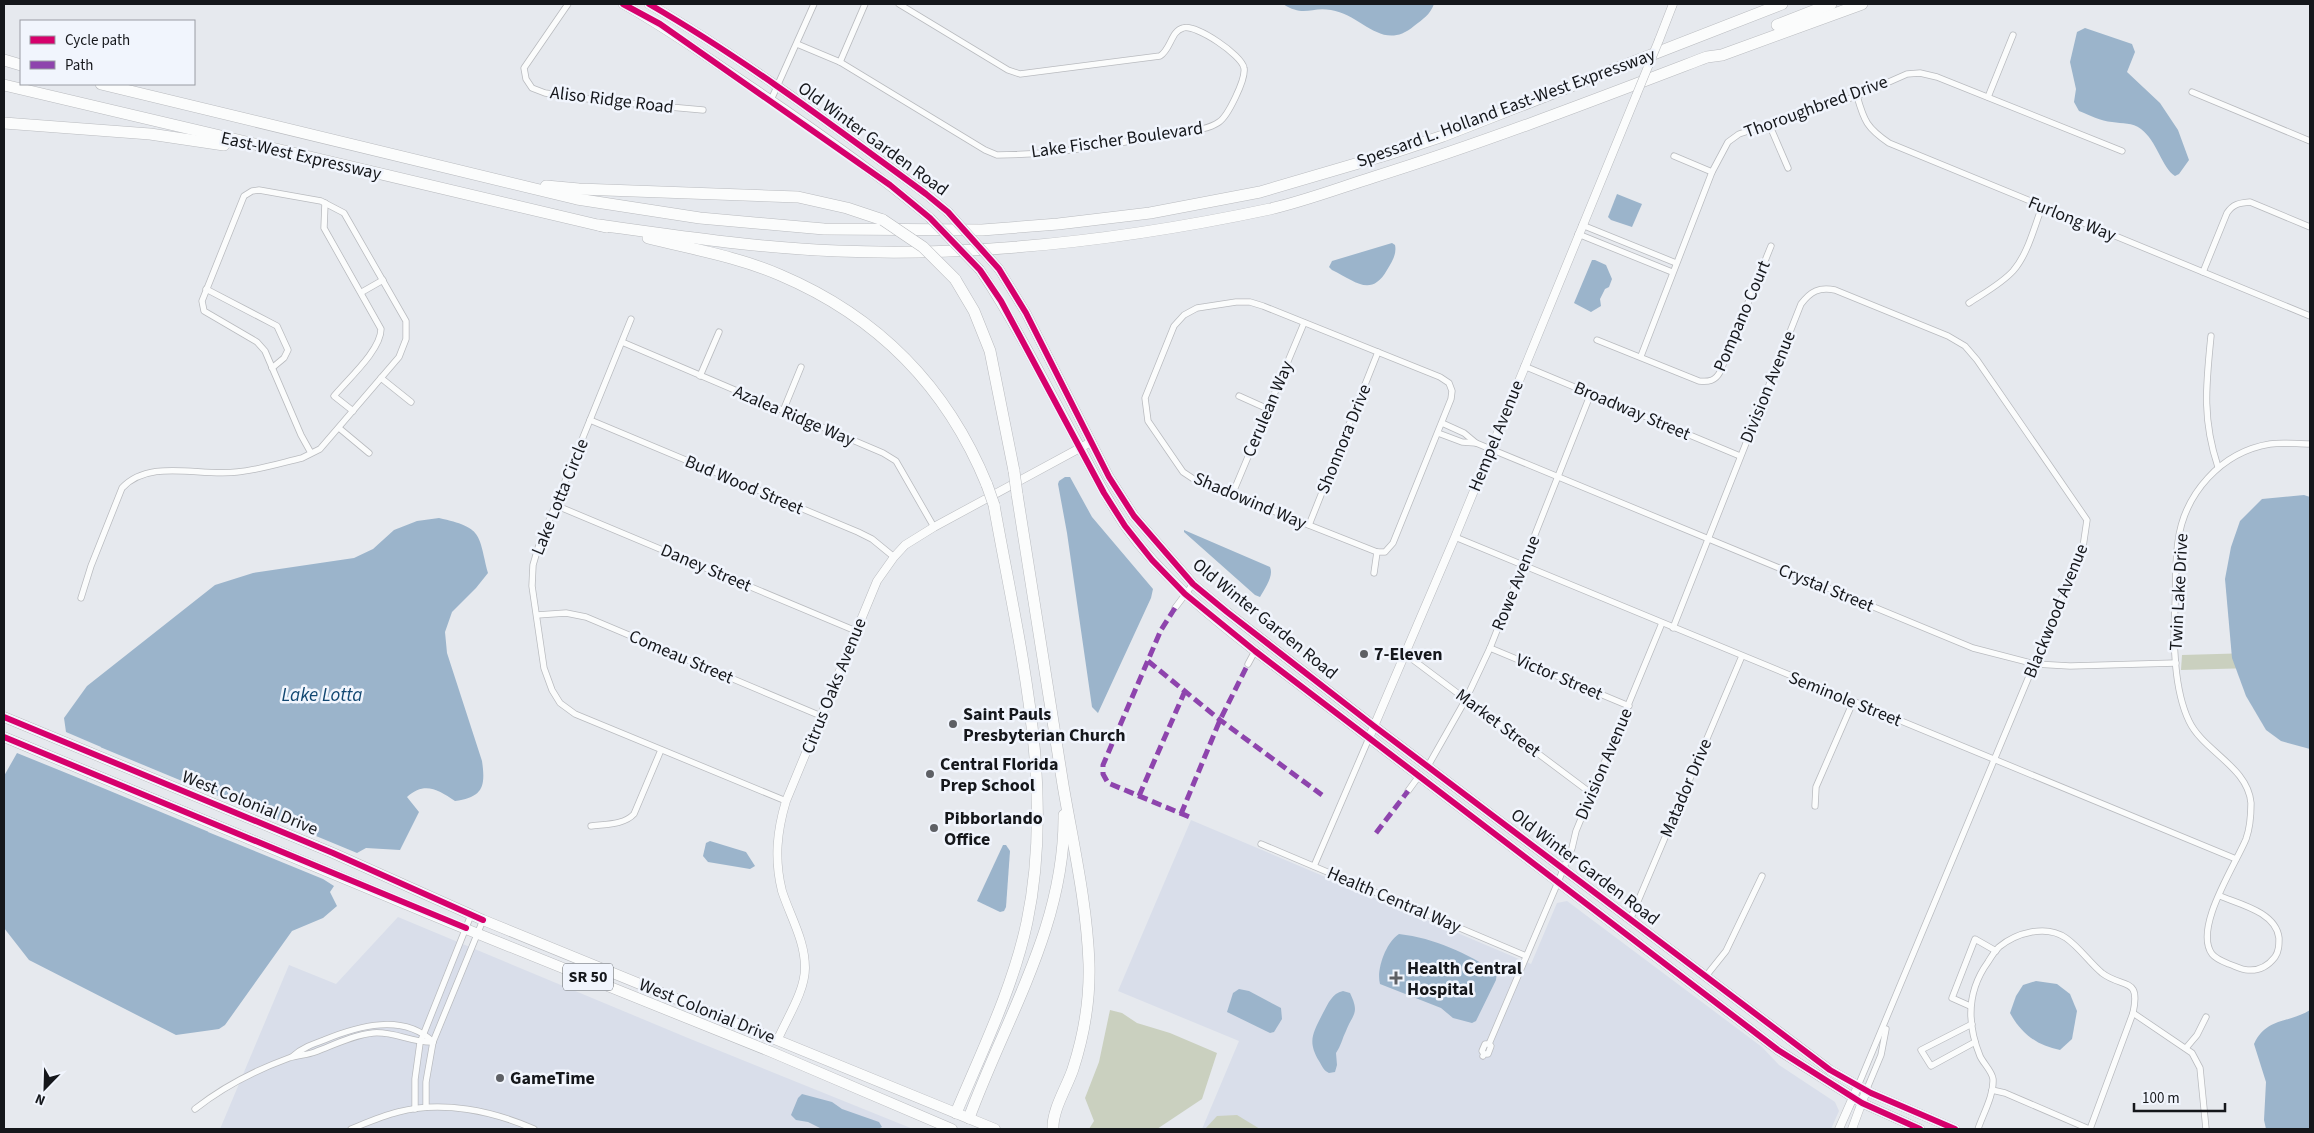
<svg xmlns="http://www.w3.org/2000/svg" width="2314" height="1133" viewBox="0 0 2314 1133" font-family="'Source Sans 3',sans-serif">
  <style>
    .built { fill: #d9deea }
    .green { fill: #cad0bf }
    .water { fill: #9bb4cb }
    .pier { fill: #e6e9ee }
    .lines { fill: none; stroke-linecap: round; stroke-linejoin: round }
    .minor-casing { stroke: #b9bbbf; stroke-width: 7 }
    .tertiary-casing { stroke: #b9bbbf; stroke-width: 9 }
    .secondary-casing { stroke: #b9bbbf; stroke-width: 10 }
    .trunk-casing { stroke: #b9bbbf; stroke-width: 11 }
    .motorway-casing { stroke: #b9bbbf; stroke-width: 12 }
    .minor { stroke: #fbfcfc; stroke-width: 5.5 }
    .tertiary { stroke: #fbfcfc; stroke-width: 8 }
    .secondary { stroke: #fbfcfc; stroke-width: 9 }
    .trunk { stroke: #fbfcfc; stroke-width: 10 }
    .motorway { stroke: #fbfcfc; stroke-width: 11 }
    .tertiary-bridge-casing { stroke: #b9bbbf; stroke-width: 9; stroke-linecap: butt }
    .secondary-bridge-casing { stroke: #b9bbbf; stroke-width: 10; stroke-linecap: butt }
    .motorway-bridge-casing { stroke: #b9bbbf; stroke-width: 12; stroke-linecap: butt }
    .tertiary-bridge { stroke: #fbfcfc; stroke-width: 8 }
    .secondary-bridge { stroke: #fbfcfc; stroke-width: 9 }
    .motorway-bridge { stroke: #fbfcfc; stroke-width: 11 }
    .quiet { stroke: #8e44ad; stroke-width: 5; stroke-dasharray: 10 5; stroke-linecap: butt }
    .cycleway-casing { stroke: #f1f5fd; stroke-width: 9 }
    .cycleway { stroke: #d6006c; stroke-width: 6 }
    .poi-dot { fill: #5e6065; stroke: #f1f5fd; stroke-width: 2 }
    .labels { text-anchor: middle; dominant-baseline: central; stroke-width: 5; stroke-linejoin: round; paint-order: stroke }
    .shield { fill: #f1f5fd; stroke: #575a5f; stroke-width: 1 }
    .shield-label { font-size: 16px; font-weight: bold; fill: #15171b }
    .street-label { font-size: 18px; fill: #15171b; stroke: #f1f5fd }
    .poi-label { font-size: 18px; font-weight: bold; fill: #15171b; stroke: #f1f5fd; text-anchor: start }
    .water-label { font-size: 19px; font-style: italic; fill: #114771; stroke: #f1f5fd }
  </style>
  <rect width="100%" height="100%" fill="#e6e9ee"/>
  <g class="built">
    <polygon points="1191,820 1531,964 1557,903 1567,901 1762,1047 1779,1065 1835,1102 1839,1111 1831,1129 1202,1129 1239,1041 1118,991"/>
    <polygon points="398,917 688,1038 913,1129 220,1129 289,965 336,984"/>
  </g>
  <g class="green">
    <polygon points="2252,653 2252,668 2181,670 2182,655"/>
    <polygon points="1110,1010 1122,1013 1137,1023 1170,1033 1217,1053 1202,1099 1157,1129 1089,1129 1094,1121 1085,1098 1099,1062"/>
    <polygon points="1237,1115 1260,1129 1205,1129 1217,1116"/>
  </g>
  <g class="water">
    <path d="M 1283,4 L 1434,4 C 1430,15 1423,19 1414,26 C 1382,53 1363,15 1331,10 C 1311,6 1305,18 1283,4 Z"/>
    <path d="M 2085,28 L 2132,44 L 2135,52 L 2127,72 L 2160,103 L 2178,130 L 2189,160 L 2179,174 L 2175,176 C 2162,168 2157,141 2141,129 C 2132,122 2123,124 2112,122 C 2101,121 2089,115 2079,111 L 2074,102 L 2076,89 L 2070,62 L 2077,32 Z"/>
    <polygon points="1617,194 1642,204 1632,227 1611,220 1608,217"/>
    <path d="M 1392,243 L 1395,245 C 1397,254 1392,262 1387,270 C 1371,298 1355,281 1332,270 L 1329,267 L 1332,261 Z"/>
    <polygon points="1592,260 1595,260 1606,265 1612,279 1609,287 1605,289 1600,299 1601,306 1591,312 1574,303"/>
    <polygon points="1065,477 1070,477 1092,517 1153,589 1151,598 1098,713 1092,707 1067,533 1058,484 1059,481"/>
    <polygon points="2304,495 2310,497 2310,749 2281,741 2266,730 2246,696 2232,658 2225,579 2231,547 2240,521 2262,499"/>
    <path d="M 439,518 C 483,528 478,533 488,573 L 476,588 L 452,612 L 445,632 L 447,653 L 482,761 C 486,788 482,797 455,801 C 438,790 425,781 407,797 L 419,812 L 400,850 L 366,848 L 357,853 L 222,797 L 208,832 L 323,879 L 334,886 L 330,892 L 337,906 L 323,918 L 292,931 L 225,1025 L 219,1029 L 176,1035 L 29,960 L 4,928 L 4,776 L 17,753 L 86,781 L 101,747 L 66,732 L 64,718 L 87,686 L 215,585 L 253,573 L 354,558 L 373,549 L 394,530 L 417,521 Z"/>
    <path d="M 1184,530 L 1270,567 C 1274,576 1265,588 1260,597 L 1255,595 L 1184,532 Z"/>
    <polygon points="710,841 746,852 755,866 750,869 708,862 703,856 706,843"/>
    <polygon points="1003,845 1006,845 1010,851 1006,907 1004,911 1000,912 977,901"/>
    <path d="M 1399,934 C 1435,938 1467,954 1497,972 L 1496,980 L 1476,1021 L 1472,1023 L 1453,1018 L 1441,1008 L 1380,984 C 1376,970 1386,942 1399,934 Z"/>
    <path d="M 2036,981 L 2057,984 L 2070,994 L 2077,1011 L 2072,1039 L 2060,1050 C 2037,1046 2021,1033 2010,1013 L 2016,996 L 2023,985 Z"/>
    <polygon points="1239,989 1249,991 1281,1008 1282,1019 1274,1032 1270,1033 1227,1012 1233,993"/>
    <path d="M 1343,991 L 1350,993 C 1360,1014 1353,1013 1346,1031 C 1342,1039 1341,1046 1336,1053 L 1337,1065 L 1335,1072 L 1329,1073 C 1324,1071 1322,1066 1319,1061 C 1307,1041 1313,1033 1323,1013 C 1328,1004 1332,993 1343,991 Z"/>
    <path d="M 2310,1010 L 2310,1129 L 2266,1129 L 2264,1120 L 2266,1082 L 2254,1044 C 2267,1017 2287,1024 2310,1010 Z"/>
    <polygon points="802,1094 832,1102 842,1109 879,1122 882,1127 878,1129 822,1129 808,1122 796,1120 791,1115 798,1098"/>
  </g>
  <polygon class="pier" points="100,747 223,798 209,832 86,781"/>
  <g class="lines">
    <g class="minor-casing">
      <g id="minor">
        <polyline points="568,4 524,68 526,79 532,88 545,93 603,101 703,110"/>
        <path d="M 797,44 L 840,62 L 985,150 L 997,155 C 1053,155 1116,144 1171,134 C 1186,131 1206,131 1219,122 C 1228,116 1246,79 1244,68 C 1242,55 1196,24 1183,28 C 1171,31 1171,49 1160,56 L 1020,74 L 1008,70 L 899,4"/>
        <polyline points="840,62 865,4"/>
        <polyline points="2192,92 2310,141"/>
        <path d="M 1857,96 C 1864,121 1867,128 1889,143 L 2310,316"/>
        <polyline points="1988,97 2013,35"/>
        <polyline points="771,100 814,4"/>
        <polyline points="1769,124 1788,168"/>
        <polyline points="1674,156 1712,172"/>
        <path d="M 325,203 L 324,228 L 381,329 C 381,350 348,379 334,396 L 353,411"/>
        <polyline points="1582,225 1676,263"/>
        <polyline points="1578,234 1672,272"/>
        <path d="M 2203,272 L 2227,213 C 2233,204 2239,203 2250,202 L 2310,227"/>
        <polyline points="206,289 277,326 288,350 284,358 272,368"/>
        <polyline points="362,292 383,280"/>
        <polygon points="1236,302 1250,302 1263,306 1440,377 1449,383 1452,391 1451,399 1393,543 1385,552 1377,552 1195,480 1183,472 1148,421 1145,398 1174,326 1184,315 1197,308"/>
        <path d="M 1969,303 C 1984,293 2001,284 2013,271 C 2028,254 2034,227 2042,207"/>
        <polyline points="631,319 538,548 533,565 532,586 544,668 552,690 560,703 575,714 786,801"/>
        <path d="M 2211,336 C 2206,385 2202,419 2218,467"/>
        <path d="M 1597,340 L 1699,381 C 1709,382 1715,381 1720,372 L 1771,246"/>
        <polyline points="622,342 883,453 896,461 934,527"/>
        <polyline points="1641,356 1712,172 1728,142 1739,134 1857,96 1907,74 1920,73 1937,77 2122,151"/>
        <polyline points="1524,366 1740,456"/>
        <polyline points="700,376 719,332"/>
        <polyline points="381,378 411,402"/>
        <polyline points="1239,396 1268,409"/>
        <polyline points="783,411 801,367"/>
        <polyline points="590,420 858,532 872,539 894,557"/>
        <polyline points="1442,423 1464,433 1476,443"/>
        <polyline points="339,428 369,453"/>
        <polyline points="1438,433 1462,442 1476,443 1973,648 2035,664 2070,666 2176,663"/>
        <polyline points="1232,495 1304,323"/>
        <polyline points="555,505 856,631"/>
        <polyline points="1309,525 1378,352"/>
        <polyline points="1455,537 2236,859"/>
        <polyline points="1374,573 1377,552"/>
        <path d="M 81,598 L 91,566 L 122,488 C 150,458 200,477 237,472 C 259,470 281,463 302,458 L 320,449 L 399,357 L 406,339 L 406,321 L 344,213 L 321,201 L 259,190 L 252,191 L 244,196 L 202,301 L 204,311 L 257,342 L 265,351 L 301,435 L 311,453"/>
        <polyline points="1175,608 1193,584"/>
        <polyline points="537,615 566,613 586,617 821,716"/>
        <path d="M 1673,628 L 1801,304 C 1811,291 1819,287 1835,290 L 1948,336 L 1965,346 L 1977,360 L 2087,520 L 2083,547 L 1858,1086"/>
        <polyline points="1490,648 1629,706"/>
        <polyline points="1404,653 1592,794"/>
        <polyline points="1248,664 1255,651"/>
        <polyline points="1428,766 1466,699 1490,648 1591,393"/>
        <polyline points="1408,791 1419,776"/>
        <polyline points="1815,806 1816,787 1853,702"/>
        <path d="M 591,826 C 605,824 624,825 634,814 L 661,750"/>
        <polyline points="1261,844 1526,956"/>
        <polyline points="1314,866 1369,738"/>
        <path d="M 2220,896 C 2239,904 2276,912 2279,938 C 2279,945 2279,951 2275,957 C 2268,966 2260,971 2248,970 C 2242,970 2235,966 2229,964 C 2224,962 2216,959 2212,954 C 2193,928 2236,864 2246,839 C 2250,828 2251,814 2251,803 C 2248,767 2203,751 2189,721 C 2174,690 2173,640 2175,607 C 2176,585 2175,563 2178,542 C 2184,494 2221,452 2270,444 C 2283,442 2297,444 2310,444"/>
        <polyline points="1630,920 1742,656"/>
        <polyline points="1706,976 1726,951 1762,876"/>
        <polyline points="1970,1006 1952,998 1975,939 1996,951"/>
        <polyline points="2133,1013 2192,1053 2200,1068 2206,1129"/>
        <polyline points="1972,1024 1921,1050 1931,1066 1975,1042"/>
        <polyline points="1489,1044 1558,882 1572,848 1576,831 1662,623"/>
        <polyline points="2186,1048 2197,1035 2206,1017"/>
        <path d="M 293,1056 C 302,1048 313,1044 324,1040 C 358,1026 403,1013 433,1042"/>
        <polyline points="1483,1056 1484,1054 1488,1054 1491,1046 1489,1044 1485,1044 1482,1051 1484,1054"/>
        <polyline points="1992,1090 2005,1093 2089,1129"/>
        <polyline points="1866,1091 1881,1055 1886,1029"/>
        <polyline points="426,1107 426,1082 433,1042 483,920"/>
        <path d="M 195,1109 C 223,1087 256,1070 289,1058 C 298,1055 307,1055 315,1052 C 334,1045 353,1035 373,1033 C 394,1031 412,1043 433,1042"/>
        <polyline points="415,1109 415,1079 420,1043 471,915"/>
        <path d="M 351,1129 C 366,1123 382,1116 398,1112 C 442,1100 493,1111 534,1129"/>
        <path d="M 1978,1129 C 1983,1114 1994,1095 1993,1079 C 1992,1071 1983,1063 1980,1056 C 1967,1024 1967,991 1988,962 C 1991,957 1995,951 1999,947 C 2016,933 2046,924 2066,938 C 2080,948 2089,962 2102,973 C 2123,989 2141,976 2133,1013 L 2090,1129"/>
      </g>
    </g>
    <g class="tertiary-casing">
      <g id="tertiary">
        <polyline points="1659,40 1673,4"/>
        <polyline points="1369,738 1455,537 1636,96"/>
        <path d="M 778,1039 C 787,1018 805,991 805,968 C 805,940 790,916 782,891 C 774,859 777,831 786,801 L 877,581 L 894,557 L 905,545 L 934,527 L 1091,442"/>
        <polyline points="1839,1129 1858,1086"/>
        <polyline points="1852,1129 1866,1091"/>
      </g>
    </g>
    <g class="secondary-casing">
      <g id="secondary">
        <path d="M 623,4 C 668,29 710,59 753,88 C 814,129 874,171 930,218"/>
        <path d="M 649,4 C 746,60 836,128 926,194 L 948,212"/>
        <polyline points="999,269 1026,313 1109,477 1134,516 1193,584 1227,612 1374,726 1830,1070 1871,1093 1955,1129"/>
        <path d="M 980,270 C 1017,326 1048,388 1080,447 C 1094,474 1108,501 1125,526 C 1161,576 1207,614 1255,651 L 1778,1050 L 1862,1103 L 1920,1129"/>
      </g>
    </g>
    <g class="trunk-casing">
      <g id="trunk">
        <polyline points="4,717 333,853 483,920 995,1129"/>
        <polyline points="4,737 456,925 774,1053 952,1129"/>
      </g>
    </g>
    <g class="motorway-casing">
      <g id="motorway">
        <polyline points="1777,25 1831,4"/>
        <polyline points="4,60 21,65"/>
        <polyline points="101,84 577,199 700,218 824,229 982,230 1058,224 1150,213 1260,192 1386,155 1443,136 1782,4"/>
        <polyline points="4,85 606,227"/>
        <polyline points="4,123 150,134 224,145"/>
        <polyline points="546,186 579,189 798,197 847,208 883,220"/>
        <path d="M 599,225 C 678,236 758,248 838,251 C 982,257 1129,239 1270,209 C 1305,201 1339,188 1374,177 C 1486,142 1597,99 1707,57 L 1722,55 L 1862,4"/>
        <path d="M 648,238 C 692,249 739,257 780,275 C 879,317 947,387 987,485"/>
        <polyline points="955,279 974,311 990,351 1014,471"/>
        <path d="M 1017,494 C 1032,591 1047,688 1063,785 C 1073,844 1087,904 1089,964 C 1090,1000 1084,1035 1073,1069 C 1067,1087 1052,1110 1053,1129"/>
        <path d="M 956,1113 C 982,1051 1013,988 1027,922 C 1056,784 1018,641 994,505"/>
        <path d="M 969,1118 C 1006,1017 1065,926 1064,815"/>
      </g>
    </g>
    <use href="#minor" class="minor"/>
    <use href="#tertiary" class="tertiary"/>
    <use href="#secondary" class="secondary"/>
    <use href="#trunk" class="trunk"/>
    <use href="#motorway" class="motorway"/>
    <g class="tertiary-bridge-casing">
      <polyline id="tertiary-bridge" points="1636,96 1659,40"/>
    </g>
    <g class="secondary-bridge-casing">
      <g id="secondary-bridge">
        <polyline points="948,212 999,269"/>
        <polyline points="930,218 980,270"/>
      </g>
    </g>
    <g class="motorway-bridge-casing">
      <g id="motorway-bridge">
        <polyline points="883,220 923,247 955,279"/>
        <polyline points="1014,471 1017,494"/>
        <polyline points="987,485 994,505"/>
      </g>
    </g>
    <use href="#tertiary-bridge" class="tertiary-bridge"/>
    <use href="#secondary-bridge" class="secondary-bridge"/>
    <use href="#motorway-bridge" class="motorway-bridge"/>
    <g class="quiet">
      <polyline points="1175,608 1161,630 1103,765 1103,774 1108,783 1192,818"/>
      <polyline points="1148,661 1220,720 1322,795"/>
      <polyline points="1139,796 1185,691"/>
      <polyline points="1181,814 1220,720 1248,664"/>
      <polyline points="1376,833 1408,791"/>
    </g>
    <g class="cycleway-casing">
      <g id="cycleway">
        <polyline points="623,4 660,24 890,185 930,218 980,270 1001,301 1104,493 1125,526 1152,560 1185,594 1255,651 1778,1050 1862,1103 1920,1129"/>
        <path d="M 649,4 C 746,60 836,128 926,194 L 948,212 L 999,269 L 1026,313 L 1109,477 L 1134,516 L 1193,584 L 1227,612 L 1374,726 L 1830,1070 L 1871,1093 L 1955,1129"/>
        <polyline points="4,717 333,853 483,920"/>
        <polyline points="4,737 466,928"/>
      </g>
    </g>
    <use href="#cycleway" class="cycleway"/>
  </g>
  <g class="poi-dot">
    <circle cx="1364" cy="654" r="5"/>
    <circle cx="953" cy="724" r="5"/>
    <circle cx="930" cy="774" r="5"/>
    <circle cx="934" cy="828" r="5"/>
    <path d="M1393.5 970.5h5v5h5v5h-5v5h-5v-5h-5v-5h5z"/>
    <circle cx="500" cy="1078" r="5"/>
  </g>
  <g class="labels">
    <rect class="shield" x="563" y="963.5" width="50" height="27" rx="4"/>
    <g class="shield-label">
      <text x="588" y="977">SR 50</text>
    </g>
    <g class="street-label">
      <text transform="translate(612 100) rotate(7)">Aliso Ridge Road</text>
      <text transform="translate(1816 107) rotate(-20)">Thoroughbred Drive</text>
      <text transform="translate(1506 108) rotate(-20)">Spessard L. Holland East-West Expressway</text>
      <text transform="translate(873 139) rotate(36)">Old Winter Garden Road</text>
      <text transform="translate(1117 140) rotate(-8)">Lake Fischer Boulevard</text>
      <text transform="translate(301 156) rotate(13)">East-West Expressway</text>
      <text transform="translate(2072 219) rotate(22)">Furlong Way</text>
      <text transform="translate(1742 316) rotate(-67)">Pompano Court</text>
      <text transform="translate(1768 387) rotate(-68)">Division Avenue</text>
      <text transform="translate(1268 409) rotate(-67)">Cerulean Way</text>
      <text transform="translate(1632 411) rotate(23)">Broadway Street</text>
      <text transform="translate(794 416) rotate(23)">Azalea Ridge Way</text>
      <text transform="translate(1496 436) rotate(-68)">Hempel Avenue</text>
      <text transform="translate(1344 439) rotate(-68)">Shonnora Drive</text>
      <text transform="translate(744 485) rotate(23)">Bud Wood Street</text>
      <text transform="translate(560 497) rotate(-68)">Lake Lotta Circle</text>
      <text transform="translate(1250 501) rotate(23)">Shadowind Way</text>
      <text transform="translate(706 568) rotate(23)">Daney Street</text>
      <text transform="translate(1516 583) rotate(-68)">Rowe Avenue</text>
      <text transform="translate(1826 588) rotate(22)">Crystal Street</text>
      <text transform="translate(2179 592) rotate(-87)">Twin Lake Drive</text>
      <text transform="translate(2056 611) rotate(-68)">Blackwood Avenue</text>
      <text transform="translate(1265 619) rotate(39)">Old Winter Garden Road</text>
      <text transform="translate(681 657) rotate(23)">Comeau Street</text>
      <text transform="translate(1559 677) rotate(23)">Victor Street</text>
      <text transform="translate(834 686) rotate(-68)">Citrus Oaks Avenue</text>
      <text transform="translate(1845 699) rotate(22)">Seminole Street</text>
      <text transform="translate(1498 723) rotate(37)">Market Street</text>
      <text transform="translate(1604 764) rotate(-67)">Division Avenue</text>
      <text transform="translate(1686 788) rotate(-67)">Matador Drive</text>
      <text transform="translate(250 803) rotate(22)">West Colonial Drive</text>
      <text transform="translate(1585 867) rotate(37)">Old Winter Garden Road</text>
      <text transform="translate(1394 900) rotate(23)">Health Central Way</text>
      <text transform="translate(707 1011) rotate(22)">West Colonial Drive</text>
    </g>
    <g class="poi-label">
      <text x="1374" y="654">7-Eleven</text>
      <text x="963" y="714">Saint Pauls<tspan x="963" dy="21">Presbyterian Church</tspan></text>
      <text x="940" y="764">Central Florida<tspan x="940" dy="21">Prep School</tspan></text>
      <text x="944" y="818">Pibborlando<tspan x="944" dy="21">Office</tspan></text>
      <text x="1407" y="968">Health Central<tspan x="1407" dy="21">Hospital</tspan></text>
      <text x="510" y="1078">GameTime</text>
    </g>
    <g class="water-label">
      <text x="322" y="695">Lake Lotta</text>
    </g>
  </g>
  <rect width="2314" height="1133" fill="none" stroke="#15171b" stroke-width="10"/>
  <rect x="20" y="20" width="175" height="65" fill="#f1f5fd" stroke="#999ca3"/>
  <rect x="30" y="36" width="25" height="8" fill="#d6006c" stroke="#999ca3"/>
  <text x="65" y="45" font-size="15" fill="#15171b">Cycle path</text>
  <rect x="30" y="61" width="25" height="8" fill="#8e44ad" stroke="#999ca3"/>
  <text x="65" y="70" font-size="15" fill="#15171b">Path</text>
  <g transform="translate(45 1088) rotate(203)" stroke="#f1f5fd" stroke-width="4" paint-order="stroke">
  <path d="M0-4L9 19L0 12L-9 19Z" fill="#15171b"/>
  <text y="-8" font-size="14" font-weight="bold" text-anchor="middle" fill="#15171b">N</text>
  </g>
  <path d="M2134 1103v8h91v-8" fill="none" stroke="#15171b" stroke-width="2.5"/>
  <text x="2142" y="1103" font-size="15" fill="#15171b" stroke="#f1f5fd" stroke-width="4" paint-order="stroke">100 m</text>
</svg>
